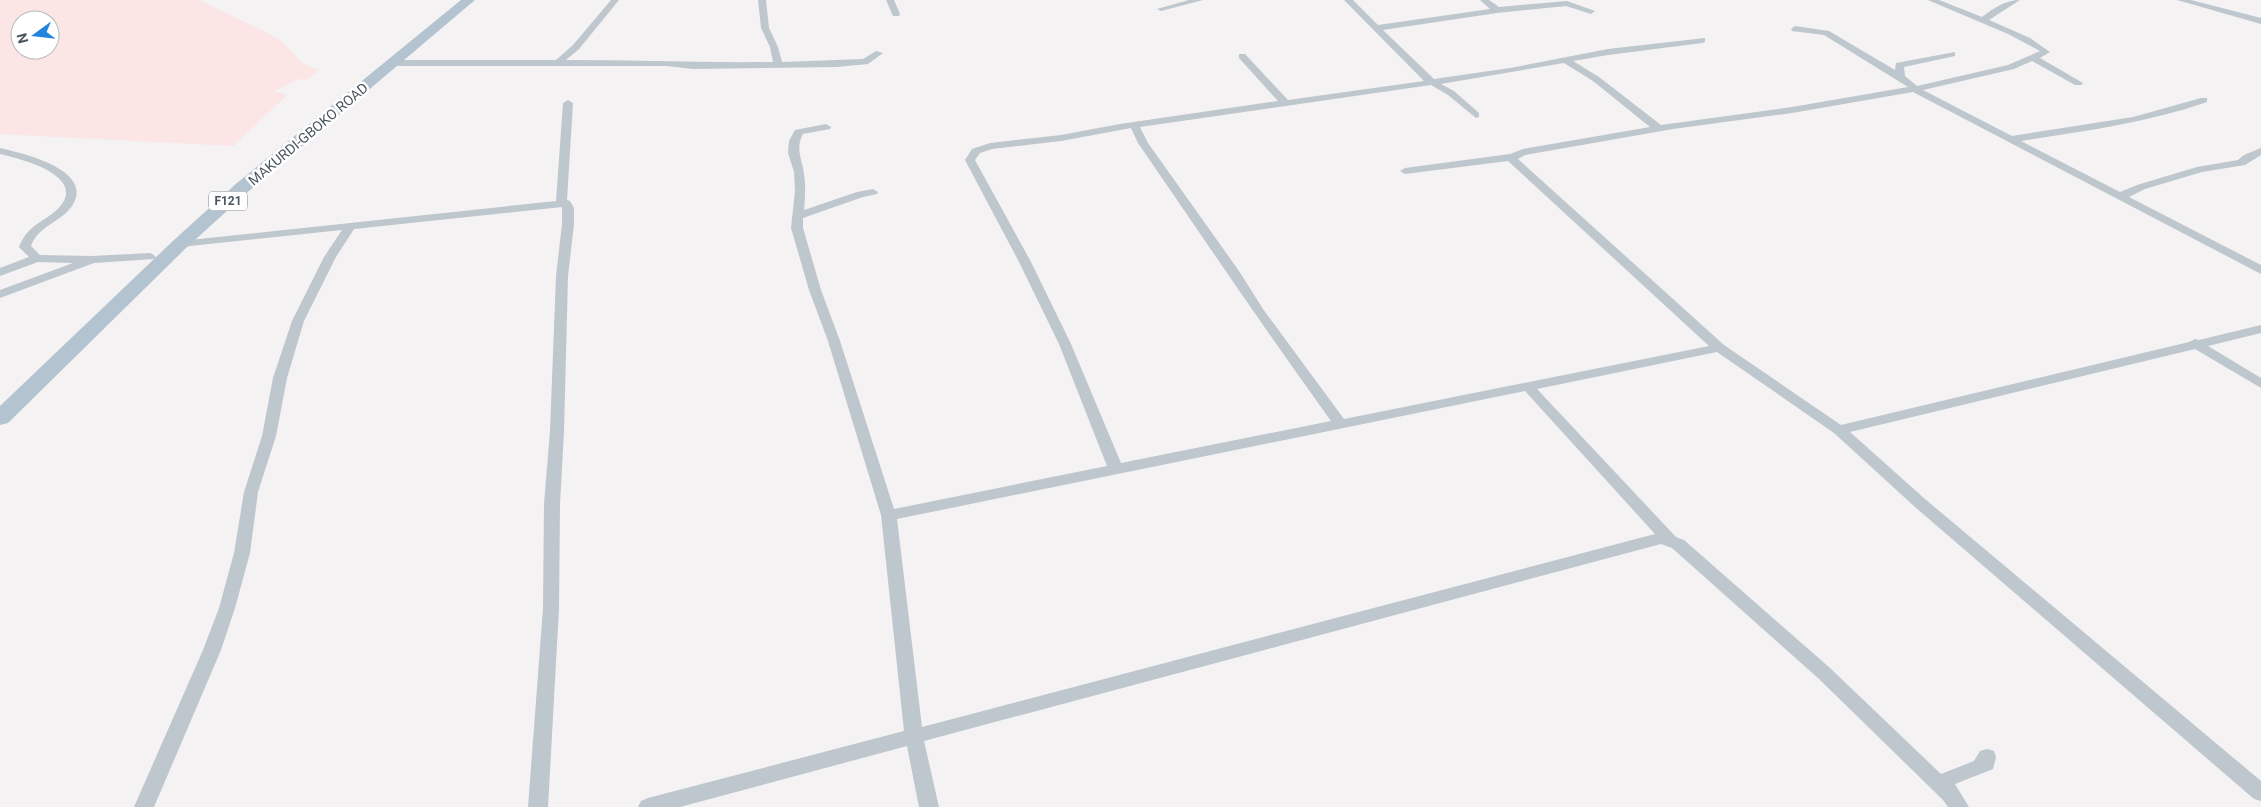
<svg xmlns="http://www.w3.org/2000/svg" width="2261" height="807" viewBox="0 0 2261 807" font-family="Roboto,sans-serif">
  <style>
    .medical { fill: #fbe5e5; fill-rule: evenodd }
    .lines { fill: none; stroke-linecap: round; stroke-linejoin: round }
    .street { fill: #bec7cd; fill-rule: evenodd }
    .primary { fill: #b3c3cf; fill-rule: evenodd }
    .labels { text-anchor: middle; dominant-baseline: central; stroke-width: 5; stroke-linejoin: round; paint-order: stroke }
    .shield { fill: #fff; stroke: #80898e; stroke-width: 1 }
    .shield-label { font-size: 12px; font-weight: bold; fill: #4a575e }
    .street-label { font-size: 14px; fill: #4a575e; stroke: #fff }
  </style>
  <rect width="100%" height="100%" fill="#f4f2f2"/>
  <path class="medical" d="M 0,0 L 199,0 L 270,34 L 283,43 L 302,63 L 319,70 L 306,80 L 298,79 L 275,91 L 287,95 L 233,146 L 0,134 ZM 20,20 L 50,20 L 50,50 L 20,50 Z"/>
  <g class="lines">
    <g class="street">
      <path d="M 611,0 L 619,0 L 579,49 L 566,60 C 635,60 704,63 773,62 L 770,47 L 761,28 L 758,0 L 766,0 L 769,28 L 778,47 L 782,62 L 863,59 L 876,51 L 883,53 L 868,64 L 837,67 L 693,69 L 666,66 L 393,66 L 388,63 L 393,60 L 556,60 L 573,45 Z"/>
      <polygon points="886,0 894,0 900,14 899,16 893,16"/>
      <polygon points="1189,0 1203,0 1161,11 1157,9"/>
      <path d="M 1344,0 L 1353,0 L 1378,25 L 1490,9 L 1480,0 L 1489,0 L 1499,7 L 1567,1 L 1595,11 L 1591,14 L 1566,6 L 1497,13 L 1383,30 L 1434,79 L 1510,68 L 1608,49 L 1705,38 L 1705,42 L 1702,43 L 1608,55 L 1573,61 L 1599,77 L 1661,125 L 1792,107 L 1908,87 L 1824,35 L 1792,31 L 1791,29 L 1795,26 L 1829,31 L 1895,70 L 1896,63 L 1955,52 L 1955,56 L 1904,67 L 1905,76 L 1917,86 L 2008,65 L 2040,51 L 2008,34 L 1928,0 L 1939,0 L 1982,17 C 1994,8 2005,0 2020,0 L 1989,20 L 2030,38 L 2050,52 L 2040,58 L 2083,83 L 2081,85 L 2075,85 L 2032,61 L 2014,69 L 1923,90 L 2012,136 L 2133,117 L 2201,98 L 2207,98 L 2207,102 C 2147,123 2084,131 2021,141 L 2120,192 L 2137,185 L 2197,167 L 2238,160 L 2244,155 L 2261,148 L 2261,155 L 2245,165 L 2202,172 L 2145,189 L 2129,197 L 2261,265 L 2261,274 L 1913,92 L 1792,113 L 1673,129 L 1525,155 L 1518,159 L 1724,345 L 1841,425 L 2189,342 L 2195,339 L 2199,340 L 2261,325 L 2261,333 L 2208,346 L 2261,378 L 2261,388 L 2195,349 L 1850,432 L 1925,499 L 2261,781 L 2261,801 L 2254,799 L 1915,507 L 1834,433 L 1717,352 L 1537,389 L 1676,537 L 1684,540 L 1830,668 L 1941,774 L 1974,761 L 1980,751 L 1987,749 L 1994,751 L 1996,757 L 1993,769 L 1955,784 L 1969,807 L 1948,807 L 1943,800 L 1818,678 L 1672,548 L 1661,544 L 924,741 L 939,807 L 919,807 L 907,746 L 680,807 L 638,807 L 641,801 L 648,798 L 904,731 L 881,515 L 828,341 L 809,290 L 791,228 L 795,191 L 794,172 L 788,153 L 789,141 L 795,130 L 826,124 L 831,127 L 830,129 L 803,134 C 795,149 802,158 804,174 C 806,186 805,198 804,210 L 857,192 L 873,189 L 878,192 L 877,194 L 863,197 L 803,218 L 803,228 L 821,290 L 840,341 L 894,509 L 1107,466 L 1059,344 L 1019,262 L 965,160 L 972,149 L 990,143 L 1061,135 L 1120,124 L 1278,101 L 1239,58 L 1239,54 L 1245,54 L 1288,100 L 1424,81 ZM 1564,63 L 1593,81 L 1650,127 L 1523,149 L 1510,154 L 1405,168 L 1400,171 L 1405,174 L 1508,161 L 1709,346 L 1344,419 L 1263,309 L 1239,271 L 1148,143 L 1140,127 L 1431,85 L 1448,95 L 1476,118 L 1479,117 L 1479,113 L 1454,91 L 1441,84 ZM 1131,128 L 1138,143 C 1202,236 1265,330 1331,421 L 1121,463 L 1071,344 L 1031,262 L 975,160 L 980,153 L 992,149 L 1061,141 ZM 1525,391 L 1655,534 L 922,727 L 897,519 Z"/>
      <polygon points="2177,0 2191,0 2261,18 2261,24"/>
      <polygon points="568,100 573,103 567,200 570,201 574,208 574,224 568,276 564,431 560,504 559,608 548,807 528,807 543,608 544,504 550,431 556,276 562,224 562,207 354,229 336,257 304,321 287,378 276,436 258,492 250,553 235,608 221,650 154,807 134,807 203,650 219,608 234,553 244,492 262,436 273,378 292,321 324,257 342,230 180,247 174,244 180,241 556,201 563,103"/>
      <path d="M 0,148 C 22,153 96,170 72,206 C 61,222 38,226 31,246 L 40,255 L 92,256 L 150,253 L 154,255 L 156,257 L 154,259 L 94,263 L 0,298 L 0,290 L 73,263 L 38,262 L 0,276 L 0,268 L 29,257 L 19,247 C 29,221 50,221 62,204 C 83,174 18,158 0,154 Z"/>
    </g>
    <polygon class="primary" points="461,0 475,0 249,191 186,248 8,423 0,425 0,406 174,240 237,183"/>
  </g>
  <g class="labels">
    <rect class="shield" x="209" y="191.5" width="38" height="19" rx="4"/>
    <g class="shield-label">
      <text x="228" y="201">F121</text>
    </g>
    <g class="street-label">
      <text transform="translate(308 134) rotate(-40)">MAKURDI-GBOKO ROAD</text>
    </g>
  </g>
  <g transform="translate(35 35) rotate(255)"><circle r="24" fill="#ffffff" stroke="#b7bcbf"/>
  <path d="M0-4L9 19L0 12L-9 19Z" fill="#2185de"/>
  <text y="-8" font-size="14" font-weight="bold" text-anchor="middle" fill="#4a575e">N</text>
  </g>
</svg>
